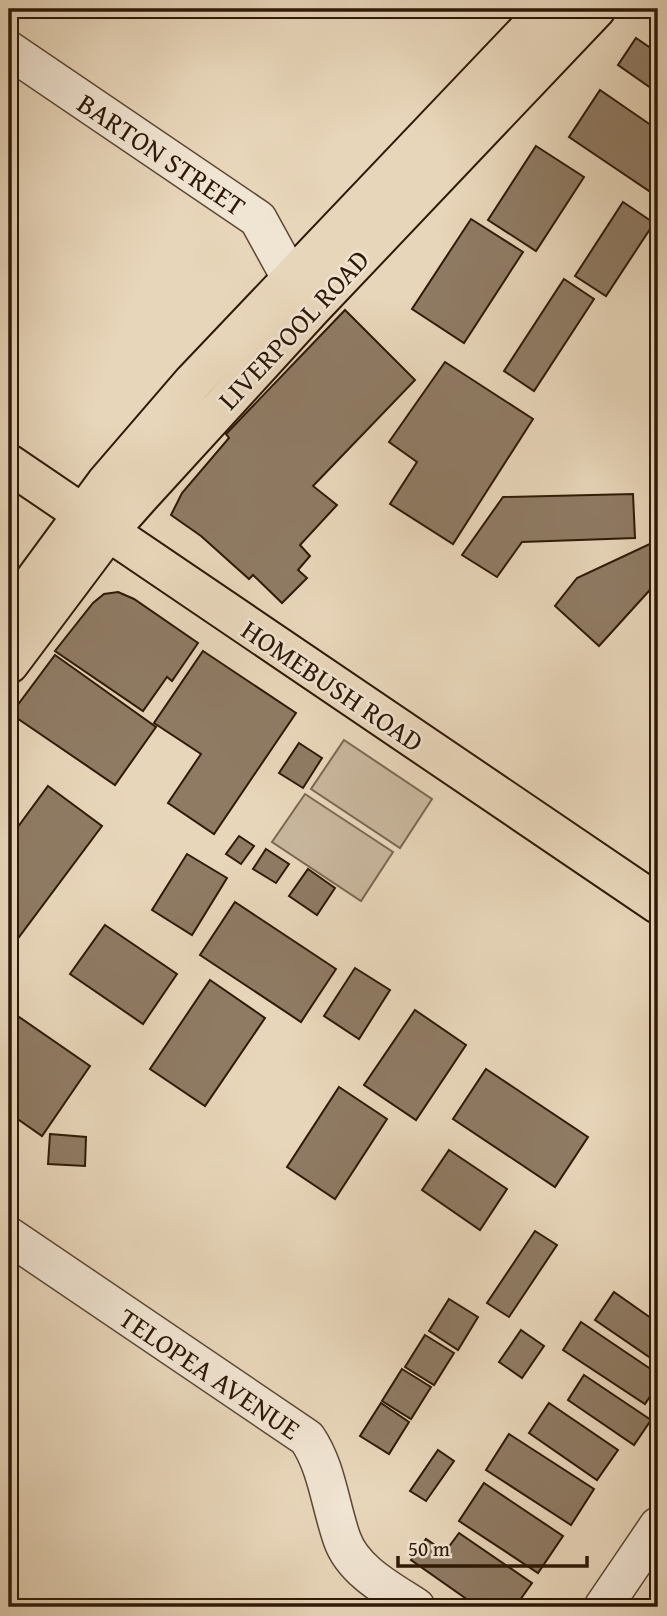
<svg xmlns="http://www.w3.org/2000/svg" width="667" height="1616" viewBox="0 0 667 1616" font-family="'Gentium Book Plus',serif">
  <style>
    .green { fill: #c8b69c; stroke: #7b6852; stroke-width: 2 }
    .building { fill: #8f7b64; stroke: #2e1907; stroke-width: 2 }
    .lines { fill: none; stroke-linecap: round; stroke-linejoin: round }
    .minor-casing { stroke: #5c4834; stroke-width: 40 }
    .major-casing { stroke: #2e1907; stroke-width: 42 }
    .highway-casing { stroke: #2e1907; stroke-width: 42 }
    .path { stroke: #2e1907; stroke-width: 4.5; stroke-dasharray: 5 3.5; stroke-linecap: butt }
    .minor { stroke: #f0e4d2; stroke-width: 37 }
    .major { stroke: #e8d6ba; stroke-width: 38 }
    .highway { stroke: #e8d6ba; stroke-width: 38 }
    .labels { text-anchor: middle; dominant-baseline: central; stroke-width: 5; stroke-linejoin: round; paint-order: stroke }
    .street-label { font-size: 28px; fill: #2e1907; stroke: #f0e4d2 }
  </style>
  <rect width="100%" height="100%" fill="#e8d6ba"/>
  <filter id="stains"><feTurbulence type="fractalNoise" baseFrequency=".00286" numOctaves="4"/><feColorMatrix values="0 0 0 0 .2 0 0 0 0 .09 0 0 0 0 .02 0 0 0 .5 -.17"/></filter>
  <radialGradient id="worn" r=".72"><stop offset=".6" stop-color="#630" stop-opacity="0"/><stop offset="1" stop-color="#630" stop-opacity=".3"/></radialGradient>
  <g class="green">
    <polygon points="344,740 432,799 400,848 311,789"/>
    <polygon points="305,794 393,852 361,901 272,842"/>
  </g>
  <g class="building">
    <polygon points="636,38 658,53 658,93 618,65"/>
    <polygon points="600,90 658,130 658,197 569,137"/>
    <polygon points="536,146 584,177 536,251 488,220"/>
    <polygon points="623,202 654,223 606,296 575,276"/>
    <polygon points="471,219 523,252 464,343 412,309"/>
    <polygon points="564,279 594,299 534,391 504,371"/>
    <polygon points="345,310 415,380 313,486 337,505 300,545 310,556 298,570 307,578 282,603 253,575 249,579 201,536 171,515 182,493 229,438 226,434"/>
    <polygon points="445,362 533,419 453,544 390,504 417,462 389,442"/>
    <polygon points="633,494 635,538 522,542 497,577 462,555 503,497"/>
    <polygon points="652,543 658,548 658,581 599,646 555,606 577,578"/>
    <polygon points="118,592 134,599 198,643 172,681 167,677 143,711 55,651 93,603 104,594"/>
    <polygon points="203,651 296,713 214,834 168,803 201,754 154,723"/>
    <polygon points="55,655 156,727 115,785 11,714"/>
    <polygon points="299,743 322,758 303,788 279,773"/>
    <polygon points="48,786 102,826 13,945 9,942 9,839"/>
    <polygon points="239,836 254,846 241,864 226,854"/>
    <polygon points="266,849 289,864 276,883 253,869"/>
    <polygon points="187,854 227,878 192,935 152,910"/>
    <polygon points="308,869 335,888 317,915 289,896"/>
    <polygon points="235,902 336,969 301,1022 200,955"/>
    <polygon points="105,925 177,974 143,1024 70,974"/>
    <polygon points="355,968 390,990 359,1039 324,1016"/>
    <polygon points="210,980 265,1018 205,1106 150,1069"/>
    <polygon points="9,1010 90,1066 42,1136 9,1113"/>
    <polygon points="415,1010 466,1045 416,1120 364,1085"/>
    <polygon points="486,1069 588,1137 555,1187 453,1119"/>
    <polygon points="339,1087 387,1119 335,1199 287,1167"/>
    <polygon points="50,1134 86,1137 85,1166 48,1164"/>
    <polygon points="449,1150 507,1189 480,1230 422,1190"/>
    <polygon points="535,1231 557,1245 509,1317 487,1303"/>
    <polygon points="614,1292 658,1323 658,1363 595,1320"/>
    <polygon points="449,1299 478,1317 458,1350 429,1331"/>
    <polygon points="581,1322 658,1374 658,1384 645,1404 563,1350"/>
    <polygon points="521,1330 544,1346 522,1378 499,1362"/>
    <polygon points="425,1335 454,1353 434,1385 405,1367"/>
    <polygon points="402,1369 431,1387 411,1419 382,1401"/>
    <polygon points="584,1375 651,1420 634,1445 568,1400"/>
    <polygon points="381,1403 409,1422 389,1454 360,1436"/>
    <polygon points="549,1403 618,1450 597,1480 529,1433"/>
    <polygon points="509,1434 594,1489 571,1525 486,1470"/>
    <polygon points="438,1450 454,1461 426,1501 410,1491"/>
    <polygon points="484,1483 563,1536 538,1573 459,1521"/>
    <polygon points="459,1533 532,1583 515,1607 478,1607 411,1560 426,1539 445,1552"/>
  </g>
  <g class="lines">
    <g class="minor-casing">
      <g id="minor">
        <polyline points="9,50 258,219 291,279"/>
        <path d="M 9,1236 L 307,1438 C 327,1467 330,1505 342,1539 C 353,1571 390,1590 416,1607"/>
        <polyline points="603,1607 658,1526"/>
      </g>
    </g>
    <g class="major-casing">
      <polyline id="major" points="9,464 658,904"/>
    </g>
    <g class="highway-casing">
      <g id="highway">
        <polyline points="9,615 106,483 193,382 548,9"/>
        <polyline points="9,664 108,532 140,496 311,309 596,9"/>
      </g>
    </g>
    <polyline class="path" points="9,1600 20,1607"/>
    <use href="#minor" class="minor"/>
    <use href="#major" class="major"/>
    <use href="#highway" class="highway"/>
  </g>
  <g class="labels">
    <g class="street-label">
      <text transform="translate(162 154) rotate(34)">BARTON STREET</text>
      <text transform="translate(293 329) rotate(-47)">LIVERPOOL ROAD</text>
      <text transform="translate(333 685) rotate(34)">HOMEBUSH ROAD</text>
      <text transform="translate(210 1373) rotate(34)">TELOPEA AVENUE</text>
    </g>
  </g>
  <rect width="667" height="1616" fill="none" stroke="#e8d6ba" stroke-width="35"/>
  <rect x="10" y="10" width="646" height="1595" fill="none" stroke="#2e1907" stroke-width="3.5"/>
  <rect x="18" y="18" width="632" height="1581" fill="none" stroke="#2e1907" stroke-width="2"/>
  <path d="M398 1556v10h189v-10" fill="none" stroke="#2e1907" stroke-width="3.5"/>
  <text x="408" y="1556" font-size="21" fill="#2e1907" stroke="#f0e4d2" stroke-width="5" paint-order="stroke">50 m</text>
  <rect width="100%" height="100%" filter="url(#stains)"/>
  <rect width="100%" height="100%" fill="url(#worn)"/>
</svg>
